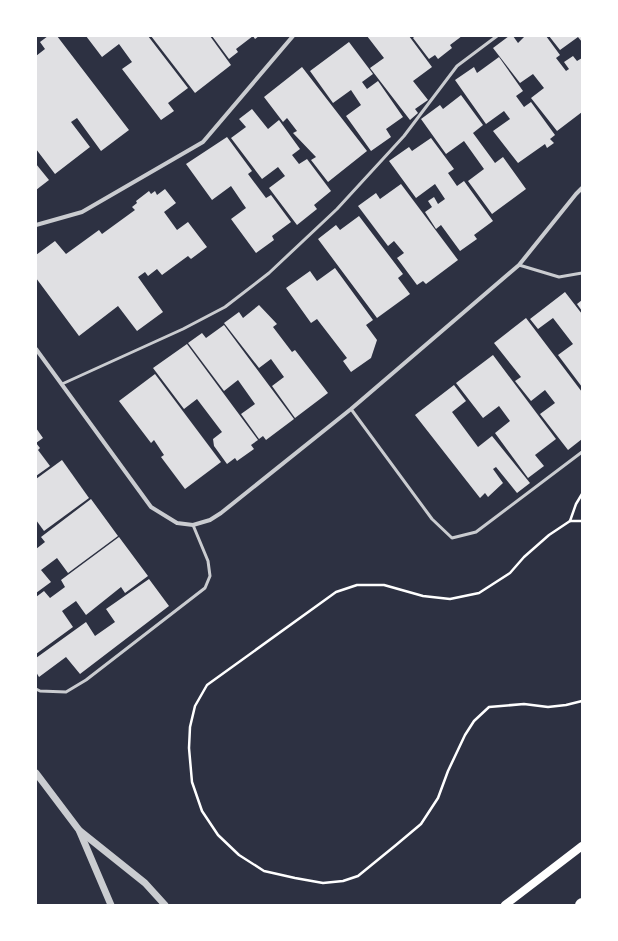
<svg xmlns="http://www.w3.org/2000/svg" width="618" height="941" viewBox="0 0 618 941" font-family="'Archivo Narrow',sans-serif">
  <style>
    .building { fill: #e0e0e3 }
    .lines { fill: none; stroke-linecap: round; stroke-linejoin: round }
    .path { stroke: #fff; stroke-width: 2.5 }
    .service { stroke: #caccd0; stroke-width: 3 }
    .minor { stroke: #caccd0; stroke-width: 4 }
    .tertiary { stroke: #caccd0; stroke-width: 7 }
    .secondary { stroke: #fff; stroke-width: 8 }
    .motorway { stroke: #fff; stroke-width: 12 }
  </style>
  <rect width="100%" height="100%" fill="#2d3142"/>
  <g class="building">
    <polygon points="48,36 57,36 129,130 101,151 77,118 71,122 90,147 55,174 36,149 36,56 45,49 40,42"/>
    <polygon points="86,36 148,36 188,88 168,103 174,111 161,120 122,69 132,62 119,44 102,57"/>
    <polygon points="151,36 210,36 231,65 195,93"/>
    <polygon points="212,36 259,36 255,39 253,36 236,49 238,52 229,59"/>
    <polygon points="367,36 409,36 432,67 413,81 428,100 415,109 418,113 410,120 370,68 384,58"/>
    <polygon points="415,36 462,36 450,45 452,48 438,59 435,55 429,59 413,38"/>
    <polygon points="509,36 513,36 518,43 525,36 546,36 560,55 556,58 566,71 569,69 564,62 573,56 577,61 582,58 582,112 557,131 531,98 544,88 533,74 520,83 493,48"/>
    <polygon points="549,36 582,36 582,42 578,37 560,50"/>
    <polygon points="349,42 373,74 362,82 367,89 378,81 403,117 386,129 391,137 371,151 346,116 361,105 351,90 333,103 310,71"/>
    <polygon points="499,57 523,91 516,96 524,107 531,102 555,135 550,139 554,143 547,148 545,144 518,163 493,131 510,119 504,111 486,124 455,80 474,67 477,73"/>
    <polygon points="302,67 367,151 328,182 311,160 316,157 293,133 297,131 287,118 283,122 264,97"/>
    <polygon points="461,95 483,125 473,133 495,163 503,157 526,189 492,214 468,181 484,169 464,141 446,154 421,119 440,105 443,109"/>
    <polygon points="252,109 268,129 279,120 300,149 292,155 299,164 307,159 331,191 314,205 317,209 297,225 269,188 285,176 278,167 262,179 231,138 246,127 239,119"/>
    <polygon points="227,137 252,171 248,174 266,198 271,195 291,222 272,236 274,240 256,253 231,219 246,208 231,186 212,200 186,164"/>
    <polygon points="431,138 454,169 448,173 457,186 464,181 493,221 474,235 477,239 460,251 441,225 436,229 425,212 432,207 428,201 434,197 438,204 445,199 435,184 416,198 389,161 409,147 412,151"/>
    <polygon points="36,164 49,180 36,190"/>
    <polygon points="401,184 458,260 426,284 423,281 417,285 397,258 404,253 394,241 388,246 358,206 376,193 380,199"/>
    <polygon points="165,189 176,203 164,212 177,230 188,222 207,247 191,259 188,256 162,275 157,269 148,276 145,272 138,277 163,312 137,331 118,306 79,336 36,278 36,255 55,241 66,254 99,230 102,234 135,210 132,207 137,203 136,201 149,191 151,194 155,191 157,195"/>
    <polygon points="359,216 403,274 398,278 410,294 377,318 318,239 336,225 340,230"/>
    <polygon points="335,268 373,320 366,325 377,340 371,358 351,372 343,361 347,358 317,319 311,323 286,288 310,271 317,281"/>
    <polygon points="565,292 582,314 582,387 558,355 573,344 553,318 538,329 530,319"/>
    <polygon points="582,300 582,311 577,304"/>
    <polygon points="259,305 277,324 273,327 292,352 295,350 328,393 295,418 272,386 284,377 271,359 259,368 224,323 239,312 243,318"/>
    <polygon points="526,318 582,392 582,439 568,450 540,414 555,403 545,390 531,401 515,381 521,377 494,343"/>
    <polygon points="224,325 294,419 266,440 263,436 259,439 241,414 255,404 238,380 224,391 188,343 202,333 206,338"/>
    <polygon points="187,344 258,440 251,445 254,449 237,461 235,458 227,464 214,446 213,439 222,432 197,399 184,409 153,368"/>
    <polygon points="493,355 556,439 535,455 544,466 528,478 495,433 510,421 499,406 483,418 456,383"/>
    <polygon points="155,374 221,462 185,489 161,457 164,455 154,440 151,443 119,401"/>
    <polygon points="454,385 466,401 452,412 478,447 492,436 530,483 517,493 496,467 493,469 503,483 488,497 485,493 480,498 415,415"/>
    <polygon points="36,428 43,438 36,443 40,448 38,450 50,466 36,476"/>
    <polygon points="62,460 89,498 44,531 36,520 36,479"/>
    <polygon points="91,499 118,536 68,573 57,558 41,570 51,582 36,593 36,549 45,542 41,537"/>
    <polygon points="119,537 148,576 125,593 121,587 86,615 76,601 62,611 73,627 36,654 36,597 44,591 50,598 65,587 61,580"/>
    <polygon points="149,579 169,606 80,674 66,657 39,677 36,672 36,658 86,622 95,636 115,622 106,609"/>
  </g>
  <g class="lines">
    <g class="path">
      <polyline points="570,521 576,504 582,494"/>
      <polyline points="582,521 570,521 549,535 524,557 510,573 479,593 450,599 423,596 384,585 357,585 336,592 207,685 195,706 190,727 189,748 192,782 202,811 218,835 239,855 264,871 295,878 323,883 343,881 358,876 396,845 421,824 438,798 448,771 465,735 474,721 489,707 524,704 548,707 566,705 582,701"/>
    </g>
    <g class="service">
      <polyline points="519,265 559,277 582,273"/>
      <polyline points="62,384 183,329 225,307 269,273 337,209 404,136 457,66 497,36"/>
      <polyline points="351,409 432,519 452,538 476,532 582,452"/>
      <polyline points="36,689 40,691 66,692 86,680 205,588 210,576 208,561 193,525"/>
    </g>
    <g class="minor">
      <polyline points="36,225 82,212 203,142 293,36"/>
      <polyline points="36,349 151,507 177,523 193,525 210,520 221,513 351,409 519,265 576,194 582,188"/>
    </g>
    <g class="tertiary">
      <polyline points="36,773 79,830 111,905"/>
      <polyline points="80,831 145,883 165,905"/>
    </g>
    <polyline class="secondary" points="505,905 582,846"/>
    <polyline class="motorway" points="581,905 582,904"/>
  </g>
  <rect width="618" height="941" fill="none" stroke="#ffffff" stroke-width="74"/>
</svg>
